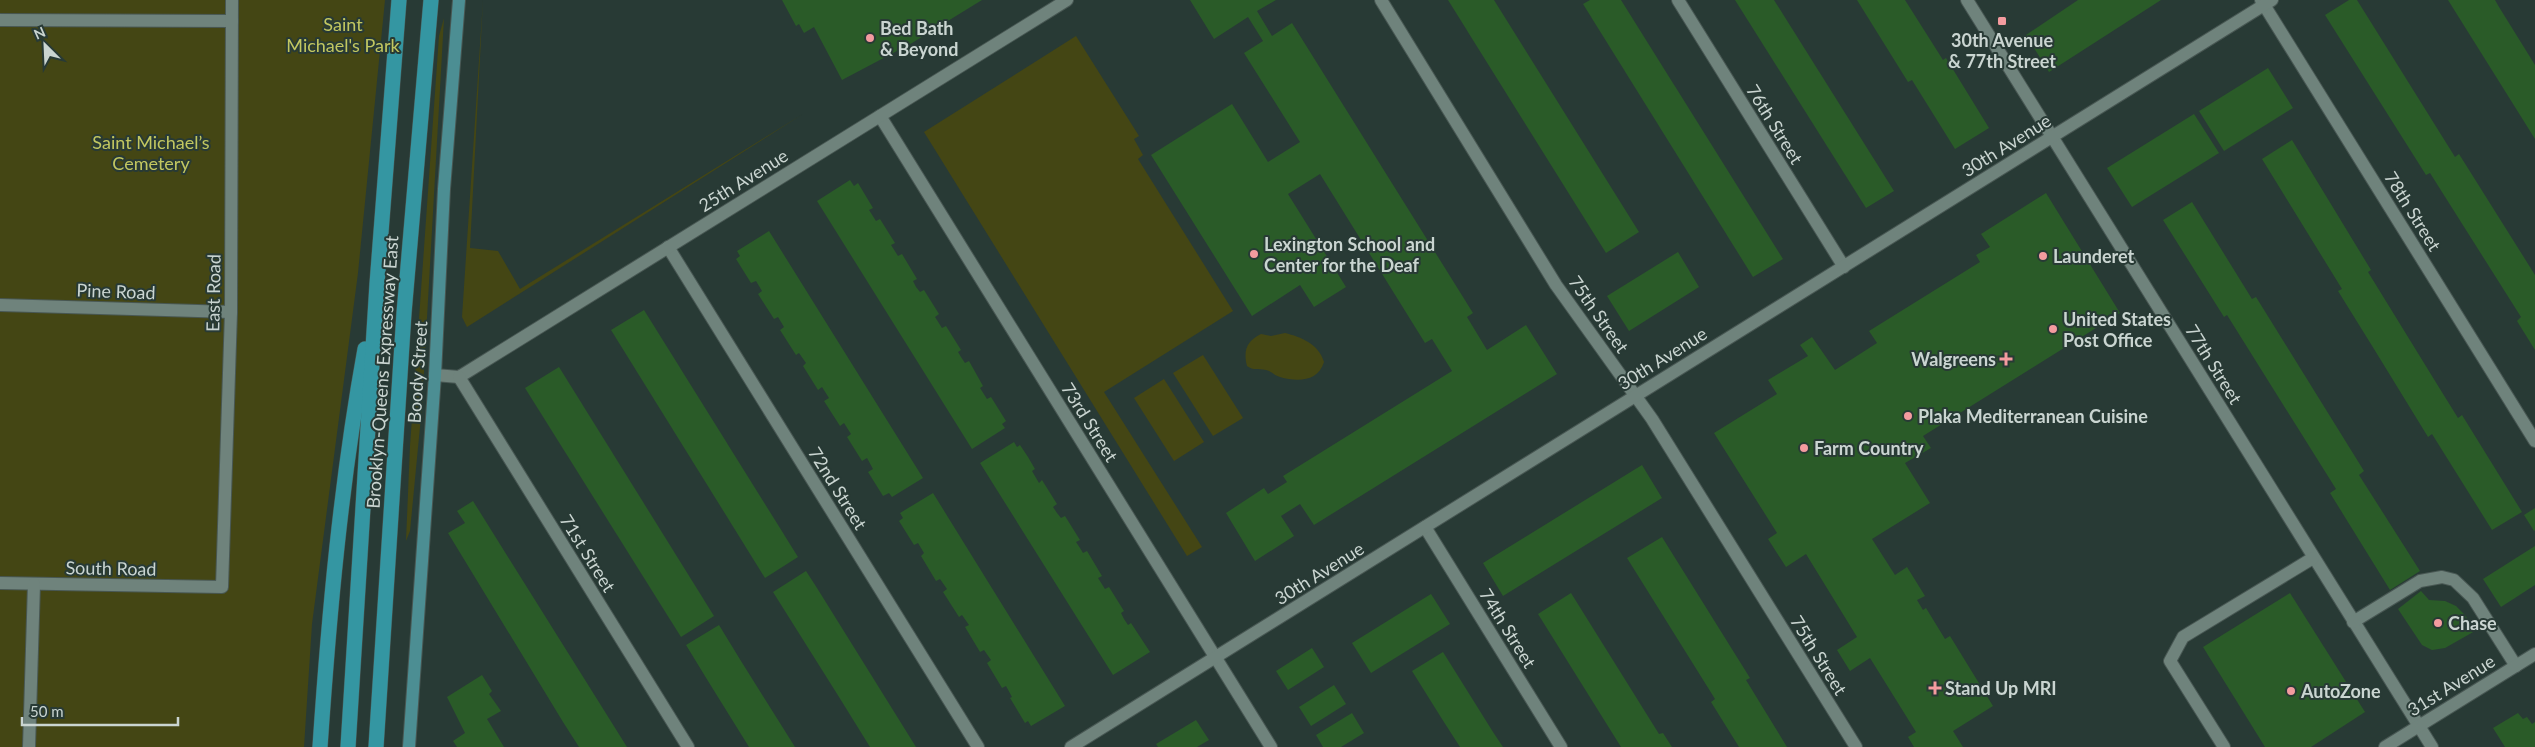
<svg xmlns="http://www.w3.org/2000/svg" width="2535" height="747" viewBox="0 0 2535 747" font-family="Lato,sans-serif">
  <style>
    .green { fill: #444614 }
    .building { fill: #2a5b28 }
    .lines { fill: none; stroke-linecap: round; stroke-linejoin: round }
    .minor-casing { stroke: #485753; stroke-width: 14 }
    .major-casing { stroke: #485753; stroke-width: 14 }
    .highway-casing { stroke: #485753; stroke-width: 16 }
    .minor { stroke: #6f837c; stroke-width: 12 }
    .major { stroke: #4c8e93; stroke-width: 12 }
    .highway { stroke: #3496a2; stroke-width: 15 }
    .poi-dot { fill: #f49b9f; stroke: #283a35; stroke-width: 2 }
    .labels { text-anchor: middle; dominant-baseline: central; stroke-width: 4; stroke-linejoin: round; paint-order: stroke }
    .park-label { font-size: 18px; fill: #c2c760; stroke: #283a35 }
    .poi-label { font-size: 18px; font-weight: bold; fill: #cad5d1; stroke: #283a35; text-anchor: start }
    .street-label { font-size: 18px; fill: #cad5d1; stroke: #283a35 }
  </style>
  <rect width="100%" height="100%" fill="#283a35"/>
  <g class="green">
    <polygon points="0,0 385,0 358,273 312,624 304,747 0,747"/>
    <polygon points="483,0 470,248 498,251 520,289 803,114 467,327 462,317"/>
    <polygon points="444,18 422,406 410,531 406,541 410,446 439,36"/>
    <polygon points="1076,36 1139,136 1134,139 1143,155 1138,159 1233,311 1104,392 1202,547 1187,556 924,132"/>
    <path d="M 1285,333 C 1301,337 1319,344 1324,362 C 1318,382 1297,382 1280,377 C 1275,376 1271,371 1266,370 C 1257,368 1254,371 1247,366 C 1243,350 1247,341 1261,334 L 1271,336 Z"/>
    <polygon points="1203,355 1243,418 1213,436 1173,373"/>
    <polygon points="1164,379 1204,442 1174,461 1134,398"/>
  </g>
  <g class="building">
    <polygon points="782,0 982,0 912,43 842,80 814,27 804,33 799,24 796,26"/>
    <polygon points="1190,0 1276,0 1257,11 1272,36 1292,23 1473,313 1467,317 1487,350 1526,325 1557,374 1314,525 1300,504 1281,516 1294,536 1255,561 1226,513 1264,488 1268,494 1287,482 1283,476 1452,371 1432,339 1425,343 1320,174 1288,194 1346,287 1314,307 1300,285 1252,316 1151,155 1232,104 1268,162 1300,142 1244,53 1263,41 1248,17 1214,39"/>
    <polygon points="1448,0 1494,0 1639,232 1606,253"/>
    <polygon points="1590,0 1621,0 1783,259 1753,277 1583,4"/>
    <polygon points="1735,0 1774,0 1894,191 1866,208"/>
    <polygon points="1857,0 1905,0 1943,60 1946,58 1989,128 1955,149 1912,80 1908,82"/>
    <polygon points="2078,0 2161,0 2049,72 2026,35"/>
    <polygon points="2349,0 2357,0 2455,157 2459,154 2535,275 2535,350 2517,321 2521,317 2430,173 2426,175 2325,15"/>
    <polygon points="2448,0 2495,0 2499,7 2535,65 2535,139"/>
    <polygon points="2268,68 2293,108 2224,151 2199,111"/>
    <polygon points="2194,114 2219,153 2132,207 2107,168"/>
    <polygon points="2292,140 2371,270 2368,272 2440,389 2458,418 2462,415 2522,512 2492,530 2432,434 2428,437 2374,349 2338,291 2342,289 2262,159"/>
    <polygon points="850,180 854,186 858,183 873,208 869,210 876,221 880,219 895,243 891,245 898,256 902,254 917,279 913,281 916,287 920,292 924,290 939,314 935,317 942,328 946,326 961,350 958,352 961,357 965,363 969,361 983,386 980,388 987,399 991,397 1006,421 1002,424 1005,428 972,449 817,201"/>
    <polygon points="2046,193 2120,313 1923,436 1931,448 1905,463 1930,503 1872,539 1895,575 1907,567 1925,596 1917,600 1923,610 1926,608 1945,639 1950,636 1993,706 1953,731 1963,747 1914,747 1908,737 1916,732 1870,658 1850,671 1837,650 1857,637 1806,554 1786,567 1768,539 1777,533 1714,433 1777,394 1768,380 1808,356 1800,345 1812,337 1835,370 1877,343 1869,331 1980,262 1976,255 1990,247 1981,234"/>
    <polygon points="2192,202 2252,299 2256,297 2364,471 2359,475 2420,571 2390,590 2330,493 2336,489 2227,315 2224,317 2163,220"/>
    <polygon points="769,231 923,478 892,497 889,493 883,496 868,472 873,469 867,458 862,461 847,437 851,434 844,423 840,426 824,401 829,398 822,387 818,390 803,366 806,363 799,353 796,355 780,330 784,327 778,317 774,319 758,294 762,291 756,281 751,283 736,259 740,256 737,251"/>
    <polygon points="1678,252 1699,287 1629,331 1607,296"/>
    <polygon points="644,310 798,557 765,578 611,330"/>
    <polygon points="559,367 714,616 681,637 525,388"/>
    <polygon points="1014,442 1017,447 1020,445 1028,457 1035,469 1032,471 1039,483 1042,480 1057,504 1053,507 1057,513 1061,518 1065,516 1080,540 1076,542 1080,548 1083,553 1087,551 1102,576 1098,578 1105,589 1109,587 1124,611 1121,613 1124,619 1128,625 1131,623 1150,652 1113,675 980,463"/>
    <polygon points="1642,465 1662,498 1503,596 1483,563"/>
    <polygon points="933,493 1065,706 1031,726 1028,721 1025,723 1010,698 1012,697 1006,686 1002,688 987,663 991,660 984,650 980,652 965,627 969,625 962,615 959,617 943,592 947,589 940,579 936,581 921,556 924,553 918,543 914,545 899,521 903,518 900,513"/>
    <polygon points="473,501 498,541 627,747 579,747 563,722 448,533 465,523 457,511"/>
    <polygon points="2535,508 2535,530 2534,531 2524,515"/>
    <polygon points="1662,537 1750,678 1746,680 1787,747 1739,747 1711,702 1715,699 1627,558"/>
    <polygon points="2535,546 2535,585 2501,607 2483,579"/>
    <polygon points="806,571 817,588 916,747 870,747 839,697 773,592"/>
    <polygon points="2421,591 2429,600 2445,601 2456,606 2465,615 2475,631 2445,648 2432,650 2422,645 2398,609"/>
    <polygon points="1571,593 1659,734 1663,733 1672,747 1621,747 1538,614"/>
    <polygon points="2290,593 2365,712 2311,747 2265,747 2203,647"/>
    <polygon points="1431,594 1450,624 1371,673 1352,643"/>
    <polygon points="719,625 741,661 795,747 749,747 708,681 686,645"/>
    <polygon points="1312,648 1324,667 1288,690 1276,671"/>
    <polygon points="1443,652 1493,732 1503,747 1460,747 1442,719 1412,671"/>
    <polygon points="482,675 492,691 489,694 501,711 487,719 504,747 457,747 453,741 465,733 447,697"/>
    <polygon points="1334,685 1346,704 1311,726 1299,707"/>
    <polygon points="1352,713 1364,733 1341,747 1323,747 1316,735"/>
    <polygon points="2518,713 2523,719 2527,717 2532,724 2535,722 2535,747 2505,747 2493,728"/>
    <polygon points="1196,720 1209,740 1197,747 1158,747 1156,744"/>
  </g>
  <g class="lines">
    <g class="minor-casing">
      <g id="minor">
        <polyline points="1381,0 1556,285 1652,419 1856,747"/>
        <polyline points="1678,0 1844,267"/>
        <polyline points="1967,0 2432,747"/>
        <polyline points="2261,0 2535,441"/>
        <polyline points="0,20 232,21"/>
        <polyline points="880,116 1271,747"/>
        <polyline points="668,247 978,747"/>
        <polyline points="0,305 231,312"/>
        <polyline points="435,375 459,377 1067,0"/>
        <polyline points="459,377 688,747"/>
        <polyline points="1425,527 1561,747"/>
        <polyline points="0,583 222,587 231,312 232,0"/>
        <polyline points="2353,622 2420,581 2442,577 2454,580 2473,598 2516,666"/>
        <polyline points="29,747 34,584"/>
        <polyline points="1071,747 2272,0"/>
        <polyline points="2224,747 2170,661 2183,637 2313,558"/>
        <polyline points="2385,747 2535,654"/>
      </g>
    </g>
    <g class="major-casing">
      <polyline id="major" points="409,747 435,375 444,189 459,0"/>
    </g>
    <g class="highway-casing">
      <g id="highway">
        <path d="M 320,747 C 329,614 341,481 365,349"/>
        <polyline points="348,747 377,284 399,0"/>
        <polyline points="376,747 404,313 431,0"/>
      </g>
    </g>
    <use href="#minor" class="minor"/>
    <use href="#major" class="major"/>
    <use href="#highway" class="highway"/>
  </g>
  <g class="poi-dot">
    <rect x="1997" y="16" width="10" height="10" rx="2.5"/>
    <circle cx="870" cy="38" r="5"/>
    <circle cx="1254" cy="254" r="5"/>
    <circle cx="2043" cy="256" r="5"/>
    <circle cx="2053" cy="329" r="5"/>
    <path d="M2003.5 351.5h5v5h5v5h-5v5h-5v-5h-5v-5h5z"/>
    <circle cx="1908" cy="416" r="5"/>
    <circle cx="1804" cy="448" r="5"/>
    <circle cx="2438" cy="623" r="5"/>
    <path d="M1932.5 680.5h5v5h5v5h-5v5h-5v-5h-5v-5h5z"/>
    <circle cx="2291" cy="691" r="5"/>
  </g>
  <g class="labels">
    <g class="park-label">
      <text x="343" y="24">Saint<tspan x="343" dy="21">Michael's Park</tspan></text>
      <text x="151" y="142">Saint Michael’s<tspan x="151" dy="21">Cemetery</tspan></text>
    </g>
    <g class="poi-label">
      <text x="880" y="28">Bed Bath<tspan x="880" dy="21">&amp; Beyond</tspan></text>
      <text x="2002" y="40" text-anchor="middle">30th Avenue<tspan x="2002" dy="21">&amp; 77th Street</tspan></text>
      <text x="1264" y="244">Lexington School and<tspan x="1264" dy="21">Center for the Deaf</tspan></text>
      <text x="2053" y="256">Launderet</text>
      <text x="2063" y="319">United States<tspan x="2063" dy="21">Post Office</tspan></text>
      <text x="1996" y="359" text-anchor="end">Walgreens</text>
      <text x="1918" y="416">Plaka Mediterranean Cuisine</text>
      <text x="1814" y="448">Farm Country</text>
      <text x="2448" y="623">Chase</text>
      <text x="1945" y="688">Stand Up MRI</text>
      <text x="2301" y="691">AutoZone</text>
    </g>
    <g class="street-label">
      <text transform="translate(1775 124) rotate(58)">76th Street</text>
      <text transform="translate(2006 145) rotate(-32)">30th Avenue</text>
      <text transform="translate(743 180) rotate(-32)">25th Avenue</text>
      <text transform="translate(2413 211) rotate(58)">78th Street</text>
      <text transform="translate(116 291) rotate(2)">Pine Road</text>
      <text transform="translate(213 293) rotate(-89)">East Road</text>
      <text transform="translate(1599 314) rotate(55)">75th Street</text>
      <text transform="translate(1662 358) rotate(-32)">30th Avenue</text>
      <text transform="translate(2214 364) rotate(58)">77th Street</text>
      <text transform="translate(382 372) rotate(-86)">Brooklyn-Queens Expressway East</text>
      <text transform="translate(417 372) rotate(-86)">Boody Street</text>
      <text transform="translate(1090 422) rotate(58)">73rd Street</text>
      <text transform="translate(838 488) rotate(58)">72nd Street</text>
      <text transform="translate(588 553) rotate(58)">71st Street</text>
      <text transform="translate(111 568) rotate(1)">South Road</text>
      <text transform="translate(1319 573) rotate(-32)">30th Avenue</text>
      <text transform="translate(1508 628) rotate(58)">74th Street</text>
      <text transform="translate(1819 655) rotate(58)">75th Street</text>
      <text transform="translate(2451 685) rotate(-32)">31st Avenue</text>
    </g>
  </g>
  <g transform="translate(45 45) rotate(336)" stroke="#283a35" stroke-width="4" paint-order="stroke">
  <path d="M0-4L9 19L0 12L-9 19Z" fill="#cad5d1"/>
  <text y="-8" font-size="14" font-weight="bold" text-anchor="middle" fill="#cad5d1">N</text>
  </g>
  <path d="M22 717v8h156v-8" fill="none" stroke="#cad5d1" stroke-width="2.5"/>
  <text x="30" y="717" font-size="15" fill="#cad5d1" stroke="#283a35" stroke-width="4" paint-order="stroke">50 m</text>
</svg>
